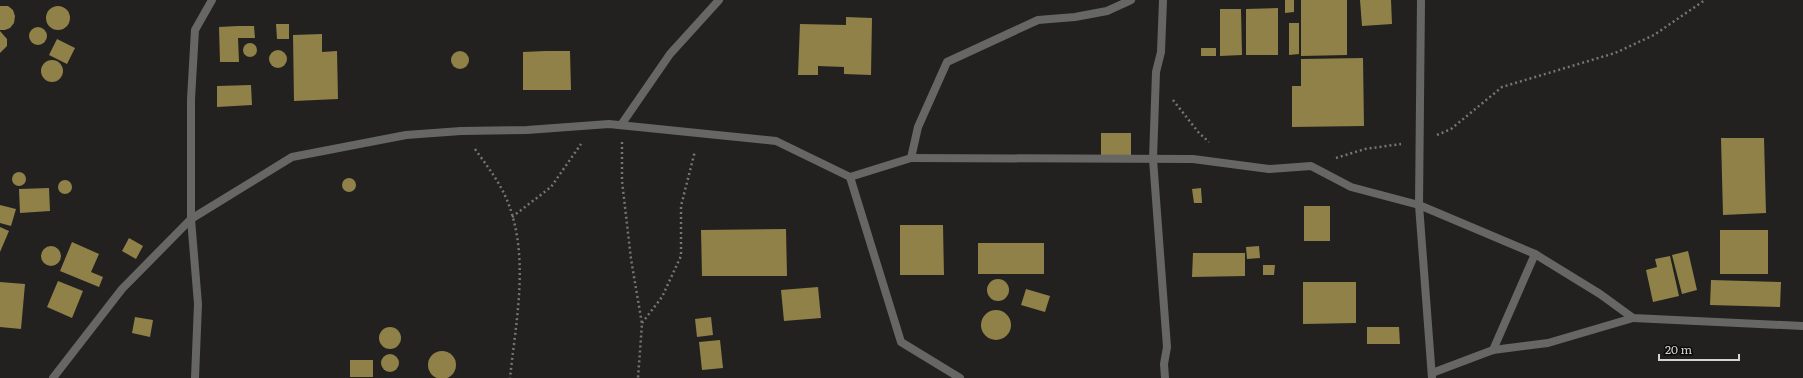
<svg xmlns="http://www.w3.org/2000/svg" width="1803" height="378" viewBox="0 0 1803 378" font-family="Literata,serif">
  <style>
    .building { fill: #8f8147 }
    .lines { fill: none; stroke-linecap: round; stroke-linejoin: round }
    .path { stroke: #767574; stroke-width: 2.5; stroke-dasharray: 2 3; stroke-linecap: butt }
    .street { stroke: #666665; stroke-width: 8 }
  </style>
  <rect width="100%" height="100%" fill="#22211f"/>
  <g class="building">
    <polygon points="1285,0 1294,0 1294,12 1285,13"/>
    <polygon points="1301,0 1347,0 1347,55 1301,56"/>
    <polygon points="1360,0 1391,0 1392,24 1362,26"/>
    <circle cx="58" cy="18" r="12"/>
    <polygon points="0,6 8,6 13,10 15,16 14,23 10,28 5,30 0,30"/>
    <polygon points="1278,8 1278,55 1246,55 1246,9"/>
    <polygon points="1220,9 1241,9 1242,55 1220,56"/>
    <polygon points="846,17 872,18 871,75 844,74 844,67 818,66 818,75 798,75 800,24 846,25"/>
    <polygon points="1289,23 1299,23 1299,54 1289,55"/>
    <polygon points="276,24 289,24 289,39 277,39"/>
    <polygon points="238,26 254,26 255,38 238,38 239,62 220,62 219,27"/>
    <circle cx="38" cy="36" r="9"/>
    <polygon points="0,31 7,39 7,46 0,53"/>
    <polygon points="322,34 322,52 337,51 338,99 294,101 293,35"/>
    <polygon points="57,39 75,48 67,64 49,55"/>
    <circle cx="250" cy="50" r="7"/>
    <rect x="1201" y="48" width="15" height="8"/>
    <circle cx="278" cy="59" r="9"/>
    <polygon points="545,51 570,51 571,90 523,90 523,52"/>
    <circle cx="460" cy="60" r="9"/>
    <polygon points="1363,58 1364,126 1292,127 1292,86 1301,86 1301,59"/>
    <circle cx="52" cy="71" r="11"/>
    <polygon points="251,85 252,105 217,107 217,86"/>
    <rect x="1101" y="133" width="30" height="22"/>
    <polygon points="1721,138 1764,138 1766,213 1723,215"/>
    <circle cx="19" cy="179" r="7"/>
    <circle cx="349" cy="185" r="7"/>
    <circle cx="65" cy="187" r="7"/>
    <polygon points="49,188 50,211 20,213 19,189"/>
    <polygon points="1201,188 1202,203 1194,203 1192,189"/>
    <polygon points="0,205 16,209 11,226 0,223"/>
    <rect x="1304" y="206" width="26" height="35"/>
    <polygon points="900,225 943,225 944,275 900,275"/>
    <polygon points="0,227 9,231 0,252"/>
    <polygon points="786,229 787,276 702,276 701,230"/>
    <rect x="1720" y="230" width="48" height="44"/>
    <polygon points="129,238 143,246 136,259 122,251"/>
    <polygon points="72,242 99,254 91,272 103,277 99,287 60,271"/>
    <rect x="978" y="243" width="66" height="31"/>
    <circle cx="51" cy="256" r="10"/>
    <polygon points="1259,246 1260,258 1247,259 1246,247"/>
    <polygon points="1688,251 1697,290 1682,294 1672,255"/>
    <polygon points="1193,253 1245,253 1245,276 1192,277"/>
    <polygon points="1670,256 1679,296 1653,302 1646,270 1657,267 1655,259"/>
    <polygon points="1263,265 1275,265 1274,275 1263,275"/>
    <circle cx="998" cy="290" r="11"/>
    <polygon points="1711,280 1781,282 1780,307 1710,305"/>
    <polygon points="58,281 83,291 72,318 47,307"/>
    <polygon points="0,282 25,284 21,329 0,327"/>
    <polygon points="1303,282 1356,282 1356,323 1303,324"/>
    <polygon points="818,287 821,318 784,321 781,290"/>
    <polygon points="1026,289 1050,296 1045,312 1021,305"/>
    <circle cx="996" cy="325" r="15"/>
    <polygon points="135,317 153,320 150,337 132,333"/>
    <polygon points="711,317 713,335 697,337 695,319"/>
    <polygon points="1367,327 1399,327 1400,344 1367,344"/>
    <circle cx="390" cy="338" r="11"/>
    <polygon points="720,340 723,368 702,370 699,342"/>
    <circle cx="442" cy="365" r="14"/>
    <circle cx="390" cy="363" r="9"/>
    <rect x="350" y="360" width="23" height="17"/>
  </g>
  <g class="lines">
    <g class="path">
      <polyline points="1173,100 1199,133 1209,142"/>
      <polyline points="1437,135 1451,129 1502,87 1615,53 1654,35 1705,0"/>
      <polyline points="622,142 622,181 631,259 642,324 638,378"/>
      <path d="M 475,149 C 487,166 499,181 507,200 C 530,256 516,320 510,378"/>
      <polyline points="1336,158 1365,149 1401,144"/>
      <polyline points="512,217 551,187 581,144"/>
      <polyline points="642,323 662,297 681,256 681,206 695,151"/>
    </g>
    <g class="street">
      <polyline points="1163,0 1161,52 1156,72 1153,159 1167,347 1164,364 1165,378"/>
      <polyline points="1421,0 1419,205 1432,378"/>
      <polyline points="621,125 670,54 719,0"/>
      <polyline points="911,158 1193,159 1269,169 1311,166 1351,187 1419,205 1535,254 1600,294 1633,318 1803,326"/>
      <polyline points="850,177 901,342 960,378"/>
      <polyline points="1493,350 1535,254"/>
      <polyline points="1432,373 1493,350 1548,343 1633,318"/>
      <polyline points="53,378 122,289 191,219 191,99 195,30 212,0"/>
      <polyline points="195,378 198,304 191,219 292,157 406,135 461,131 527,130 609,124 776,141 850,177 911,158 918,127 947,62 1038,20 1075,17 1107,11 1131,0"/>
    </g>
  </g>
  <path d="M1659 354v6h80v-6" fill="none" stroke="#d5d4d3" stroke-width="2"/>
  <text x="1665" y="354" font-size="12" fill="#d5d4d3" stroke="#0b0b0a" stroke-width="3" paint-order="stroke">20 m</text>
</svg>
